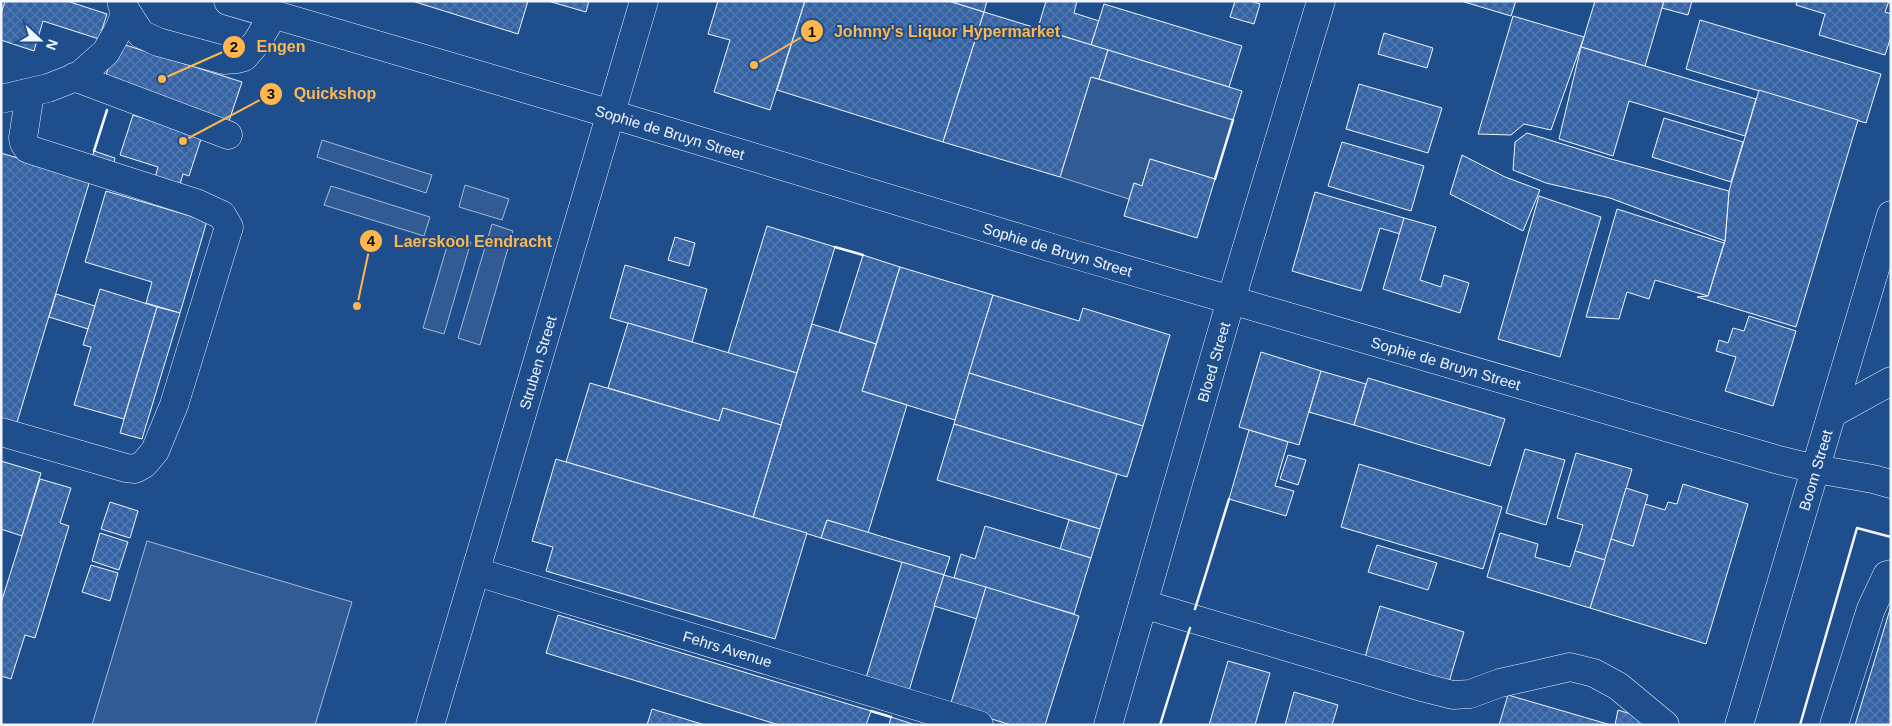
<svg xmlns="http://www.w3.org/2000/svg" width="1892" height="726" viewBox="0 0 1892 726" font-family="Helvetica,sans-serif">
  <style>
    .built { fill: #305b95; stroke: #a8bbd7 }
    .building { fill: url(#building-cross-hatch); stroke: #f2f6ff }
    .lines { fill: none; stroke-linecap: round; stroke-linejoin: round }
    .minor-casing { stroke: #f2f6ff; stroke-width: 29 }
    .major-casing { stroke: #f2f6ff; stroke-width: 29 }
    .minor { stroke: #1f4e8c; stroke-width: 28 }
    .major { stroke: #1f4e8c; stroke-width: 28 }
    .wall { stroke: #f2f6ff; stroke-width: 2.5 }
    .labels { text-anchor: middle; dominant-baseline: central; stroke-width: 4; stroke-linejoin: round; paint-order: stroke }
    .street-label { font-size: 15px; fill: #f2f6ff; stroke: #1f4e8c }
    .leader { fill: none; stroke: #ffb74d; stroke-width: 2 }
    .callout-dot { fill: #ffb74d; stroke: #1f4e8c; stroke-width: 2 }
    .mark-label { font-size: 15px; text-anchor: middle; font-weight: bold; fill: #111 }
    .callout-label { font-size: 16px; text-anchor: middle; font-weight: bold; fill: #ffb74d; stroke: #1f4e8c; stroke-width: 4; stroke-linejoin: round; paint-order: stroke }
  </style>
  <defs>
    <pattern id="building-cross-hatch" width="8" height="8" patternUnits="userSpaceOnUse" patternTransform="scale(1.25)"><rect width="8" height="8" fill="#3563a3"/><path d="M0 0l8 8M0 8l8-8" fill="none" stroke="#537ab1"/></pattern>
  </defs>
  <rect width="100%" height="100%" fill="#1f4e8c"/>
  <g class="built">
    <polygon points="1091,77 1233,120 1215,179 1150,159 1142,186 1134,183 1129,199 1060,177"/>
    <polygon points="322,140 432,175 426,193 317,157"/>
    <polygon points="465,185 509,199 502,220 459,207"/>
    <polygon points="331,186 430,217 424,236 324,205"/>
    <polygon points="492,224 513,231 480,345 458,338"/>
    <polygon points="450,236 471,242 444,334 423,328"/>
    <polygon points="147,541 352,602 315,725 92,725"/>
  </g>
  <g class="building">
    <polygon points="5,1 67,1 107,14 99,39 43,21 34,51 1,40 1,14"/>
    <polygon points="412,1 528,1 518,34"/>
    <polygon points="548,1 589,1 586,12"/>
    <polygon points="718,1 805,1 770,110 714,92 730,40 708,34"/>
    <polygon points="805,1 949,1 984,12 943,142 777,90"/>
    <polygon points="949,1 987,1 984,12"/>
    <polygon points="1046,1 1077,1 1074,13 1099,21 1091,45 1038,28"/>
    <polygon points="1235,1 1251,1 1260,4 1254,24 1230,17"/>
    <polygon points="1461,1 1516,1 1511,16"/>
    <polygon points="1595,1 1664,1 1645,66 1581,47"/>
    <polygon points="1664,1 1692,1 1688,15 1662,8"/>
    <polygon points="1797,1 1889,1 1885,12 1891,14 1891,37 1885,55 1819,35 1825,14 1796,5"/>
    <polygon points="1104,4 1242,46 1229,87 1091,45"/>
    <polygon points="984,12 1108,50 1099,79 1091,77 1060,177 943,142"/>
    <polygon points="1513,16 1584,37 1551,130 1524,124 1511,135 1478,134"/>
    <polygon points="1700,20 1881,74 1866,123 1686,69"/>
    <polygon points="1384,33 1433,48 1427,68 1378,54"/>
    <polygon points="116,42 242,82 229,121 104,82"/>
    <polygon points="1581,47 1756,99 1745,136 1629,101 1613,156 1559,139"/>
    <polygon points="1108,50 1242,91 1233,120 1099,79"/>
    <polygon points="1359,84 1442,108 1428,153 1346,129"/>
    <polygon points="1759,90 1858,120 1796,327 1697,297 1708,296 1725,241 1729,191"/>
    <polygon points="133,115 202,136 189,176 183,174 179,188 154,181 158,167 120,155"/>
    <polygon points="1664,118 1743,142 1731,182 1652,157"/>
    <polygon points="1527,133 1611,159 1729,191 1725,241 1610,198 1546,183 1513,170 1515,142"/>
    <polygon points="1342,142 1424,166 1411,211 1328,186"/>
    <polygon points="94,151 115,158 113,167 91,160"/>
    <polygon points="1,153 90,180 15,429 1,425"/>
    <polygon points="1462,155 1505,177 1540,190 1523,231 1450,194"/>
    <polygon points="1150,159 1215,179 1197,238 1124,216 1134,183 1142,186"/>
    <polygon points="106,191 207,221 180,313 146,303 152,282 85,262"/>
    <polygon points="1315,192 1404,218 1400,234 1380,228 1361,291 1292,271"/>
    <polygon points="1539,196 1601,217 1560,357 1498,339"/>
    <polygon points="1617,209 1724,243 1708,296 1655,280 1649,299 1627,292 1619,319 1586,317"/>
    <polygon points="1404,218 1436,227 1420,280 1441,287 1444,275 1469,283 1460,313 1383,289"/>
    <polygon points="767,226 835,247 797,373 728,353"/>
    <polygon points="675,237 695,243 689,266 668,260"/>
    <polygon points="863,255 900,267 876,344 839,332"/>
    <polygon points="625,265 707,289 692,342 610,318"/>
    <polygon points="900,267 993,295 955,420 862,391"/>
    <polygon points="100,289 157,307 124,419 74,405 91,347 83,345"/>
    <polygon points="56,294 95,306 88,329 49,317"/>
    <polygon points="993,295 1079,321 1083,308 1170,335 1143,426 969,373"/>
    <polygon points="157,307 180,313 142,439 120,433"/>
    <polygon points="1749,316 1796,331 1773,406 1725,391 1736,357 1716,351 1719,340 1728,343 1733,328 1744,331"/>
    <polygon points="628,323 797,373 781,425 723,408 719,421 608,388"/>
    <polygon points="812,324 876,344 862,391 907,405 868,533 827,520 821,538 753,517"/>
    <polygon points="1261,352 1321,371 1299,445 1239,427"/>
    <polygon points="1321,371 1366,384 1354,425 1309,412"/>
    <polygon points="969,373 1143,426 1127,477 954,424"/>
    <polygon points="1368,378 1505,419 1490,466 1354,425"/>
    <polygon points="590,383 719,421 723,408 781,425 753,517 566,462"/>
    <polygon points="954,424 1117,474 1100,529 937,480"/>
    <polygon points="1249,430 1288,442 1275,486 1294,491 1286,516 1229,499"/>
    <polygon points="1525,449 1565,460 1546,525 1506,513"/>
    <polygon points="1576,453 1632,469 1605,560 1575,551 1583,525 1557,518"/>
    <polygon points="1288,455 1306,460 1298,485 1280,479"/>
    <polygon points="556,459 807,533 775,639 546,571 553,547 532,541"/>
    <polygon points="1,461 41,473 22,536 1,529"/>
    <polygon points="1359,464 1502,507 1483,569 1341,527"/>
    <polygon points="40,479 71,488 60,523 69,526 35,638 25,635 11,679 1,676 1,603"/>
    <polygon points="1683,484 1748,504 1706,644 1590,608 1611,539 1633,546 1645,504 1665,510 1668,502 1677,504"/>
    <polygon points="1626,488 1648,495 1633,546 1611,539"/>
    <polygon points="110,502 138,511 130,538 101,529"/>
    <polygon points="827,520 950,557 944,575 821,538"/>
    <polygon points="1069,520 1100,529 1091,558 1060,549"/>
    <polygon points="985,526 1091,558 1074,614 954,578 961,554 975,559"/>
    <polygon points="100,533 128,542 119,570 92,561"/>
    <polygon points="1500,533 1538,544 1535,557 1570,567 1575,551 1605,560 1590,608 1487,577"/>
    <polygon points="1377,545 1437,563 1428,590 1368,572"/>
    <polygon points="902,562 944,575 908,694 865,681"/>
    <polygon points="91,565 118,573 110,601 82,592"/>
    <polygon points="944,575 986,587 977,619 934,606"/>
    <polygon points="986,587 1079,616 1045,725 1011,725 950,706"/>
    <polygon points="1380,606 1464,632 1449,682 1365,657"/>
    <polygon points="1891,606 1891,725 1855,725"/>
    <polygon points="558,615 871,711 866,725 779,725 546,653"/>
    <polygon points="1228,661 1270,673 1255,725 1209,725"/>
    <polygon points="1294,692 1338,705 1332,725 1285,725"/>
    <polygon points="1508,695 1611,725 1499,725"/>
    <polygon points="652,709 705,725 647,725"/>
    <polygon points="1618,710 1644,718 1642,725 1615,725"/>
    <polygon points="891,717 916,725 889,725"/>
  </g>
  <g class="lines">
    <g class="minor-casing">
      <g id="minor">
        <polyline points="122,1 122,5 141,34 158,42 224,60 237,59 244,57 257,42 273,15"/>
        <polyline points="74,77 228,135"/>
        <polyline points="1,99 48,88 79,76 106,52 120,27 126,11"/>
        <path id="s1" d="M 1231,300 L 1775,459 L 1816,469 L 1873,479 L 1891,484"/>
        <polyline points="1833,413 1891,381"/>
        <polyline points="1,432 126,468 135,469 144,464 155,451 174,405 229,227 222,215 196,203 28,149 24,143 23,138 30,93"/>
        <path id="s2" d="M 477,572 L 979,725"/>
        <polyline points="1143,604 1425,688 1453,695 1470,694 1500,683 1570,667 1594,673 1618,686 1665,725"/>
        <polyline points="1834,725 1871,609 1887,575 1891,574"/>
      </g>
    </g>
    <g class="major-casing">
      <g id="major">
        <path id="s3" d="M 228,1 L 611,114 L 1059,250 L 1231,300"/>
        <path id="s4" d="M 430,725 L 644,1"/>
        <path id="s5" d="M 1108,725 L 1231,300 L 1321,1"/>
        <path id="s6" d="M 1739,725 L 1891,215"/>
      </g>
    </g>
    <use href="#minor" class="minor"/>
    <use href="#major" class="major"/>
    <g class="wall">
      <polyline points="94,151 107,110"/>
      <polyline points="1215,179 1233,120"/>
      <polyline points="835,247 863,255"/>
      <polyline points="1195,609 1229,499"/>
      <polyline points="871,711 891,717"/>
      <polyline points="1160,725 1190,628"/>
      <polyline points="1800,725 1857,528 1891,537"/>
    </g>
  </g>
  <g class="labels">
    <g class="street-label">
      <text stroke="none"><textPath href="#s3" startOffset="461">Sophie de Bruyn Street</textPath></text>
      <text stroke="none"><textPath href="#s3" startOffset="866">Sophie de Bruyn Street</textPath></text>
      <text stroke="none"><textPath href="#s4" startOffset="378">Struben Street</textPath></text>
      <text stroke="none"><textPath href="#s5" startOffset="378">Bloed Street</textPath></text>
      <text stroke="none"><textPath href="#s1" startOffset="224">Sophie de Bruyn Street</textPath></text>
      <text stroke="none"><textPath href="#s6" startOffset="266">Boom Street</textPath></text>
      <text stroke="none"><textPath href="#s2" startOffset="262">Fehrs Avenue</textPath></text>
    </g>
  </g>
  <path class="leader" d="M754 65L812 31M162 79L234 47M183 141L271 94M357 306L371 241"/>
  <g class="callout-dot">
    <circle cx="754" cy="65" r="5"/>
    <circle cx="162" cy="79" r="5"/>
    <circle cx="183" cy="141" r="5"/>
    <circle cx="357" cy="306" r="5"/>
    <circle cx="812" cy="31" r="12"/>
    <circle cx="234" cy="47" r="12"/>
    <circle cx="271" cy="94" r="12"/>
    <circle cx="371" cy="241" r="12"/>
  </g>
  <g class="mark-label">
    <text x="812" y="37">1</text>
    <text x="234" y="52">2</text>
    <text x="271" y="99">3</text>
    <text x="371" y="246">4</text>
  </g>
  <g class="callout-label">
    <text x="947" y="37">Johnny's Liquor Hypermarket</text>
    <text x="281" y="52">Engen</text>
    <text x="335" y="99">Quickshop</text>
    <text x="473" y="247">Laerskool Eendracht</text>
  </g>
  <rect width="1892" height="726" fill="none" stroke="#f2f6ff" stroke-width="5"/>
  <g transform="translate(40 40) rotate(111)" stroke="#1f4e8c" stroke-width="4" paint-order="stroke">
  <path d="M0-4L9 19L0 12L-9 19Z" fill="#f2f6ff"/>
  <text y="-8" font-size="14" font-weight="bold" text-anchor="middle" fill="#f2f6ff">N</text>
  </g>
</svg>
